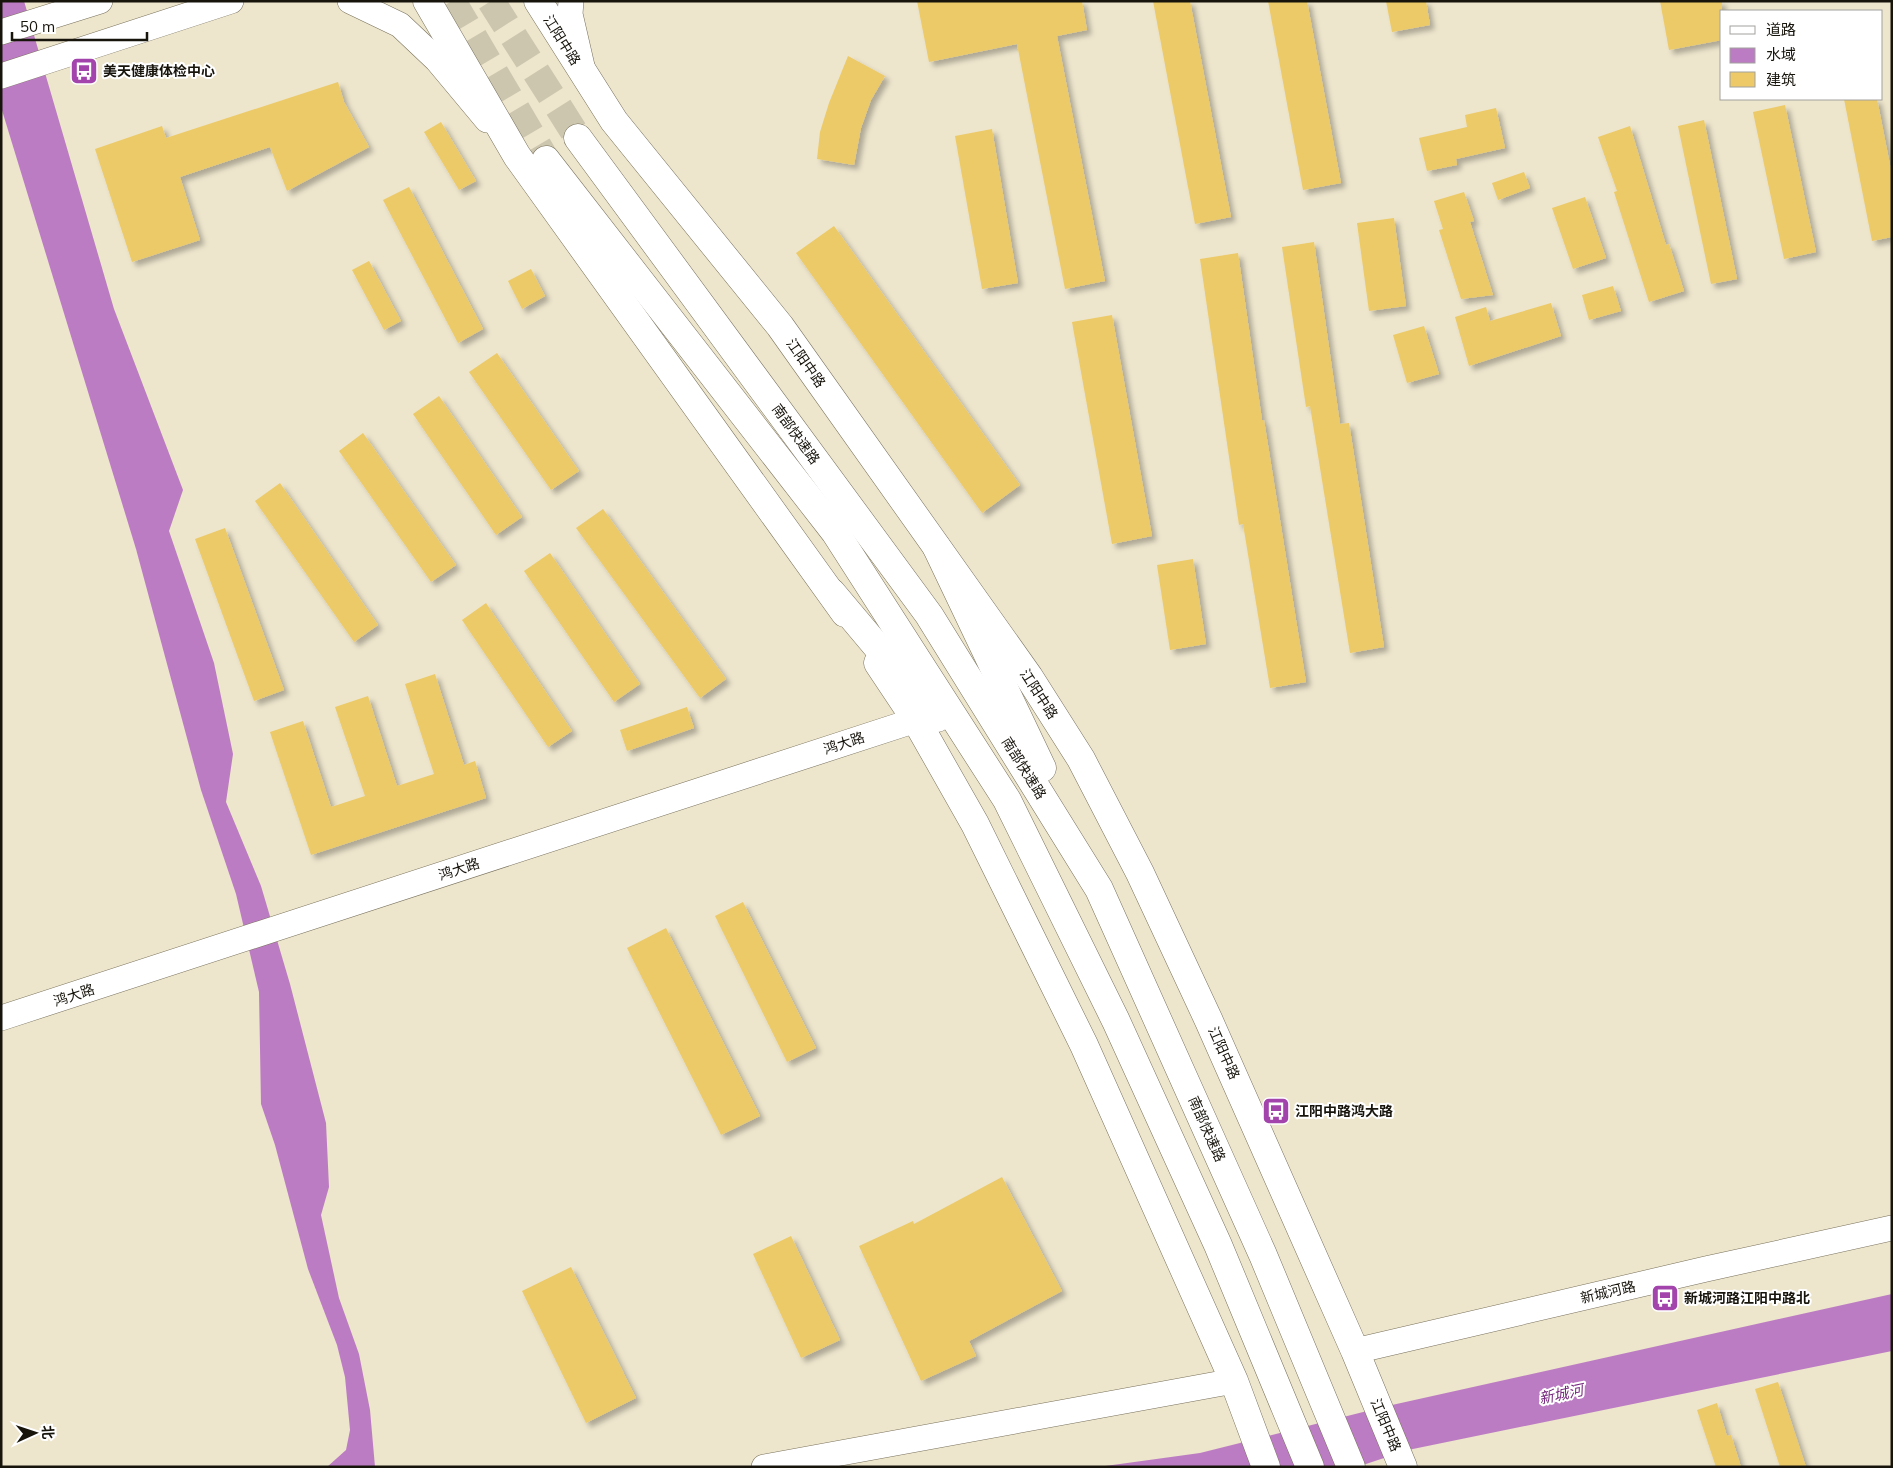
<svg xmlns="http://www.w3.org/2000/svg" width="1893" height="1468" viewBox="0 0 1893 1468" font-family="Mulish,'Noto Sans SC',sans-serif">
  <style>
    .water { fill: #bc7cc3 }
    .building { fill: #edca67; filter: url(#shadow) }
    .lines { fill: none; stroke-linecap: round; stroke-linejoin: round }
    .highway-tunnel { stroke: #cdc6af; stroke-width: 28; stroke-dasharray: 28 14; stroke-linecap: butt }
    .secondary-casing { stroke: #78715b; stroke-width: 26 }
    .primary-casing { stroke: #78715b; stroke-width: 29 }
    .highway-casing { stroke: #78715b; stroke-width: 29 }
    .secondary { stroke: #fff; stroke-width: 25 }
    .primary { stroke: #fff; stroke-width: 28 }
    .highway { stroke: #fff; stroke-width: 28 }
    .labels { text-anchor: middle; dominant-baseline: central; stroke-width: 4; stroke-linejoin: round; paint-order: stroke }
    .street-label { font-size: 14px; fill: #17140c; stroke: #fff }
    .poi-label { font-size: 14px; font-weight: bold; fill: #17140c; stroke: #fff; text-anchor: start }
    .water-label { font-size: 15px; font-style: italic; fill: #77297f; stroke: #fff }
  </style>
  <defs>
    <filter id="shadow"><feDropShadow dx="4.5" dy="4.5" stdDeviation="2.5" flood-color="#0004"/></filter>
  </defs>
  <rect width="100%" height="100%" fill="#ede5cc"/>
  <g class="water">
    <polygon points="1,1 24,1 114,309 183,490 169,531 214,663 233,754 226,802 261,886 290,984 326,1123 329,1187 321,1215 339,1298 359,1354 370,1410 375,1467 327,1467 346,1450 350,1430 345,1377 337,1345 308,1269 275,1145 261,1104 259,992 236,894 201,790 136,549 1,107"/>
    <polygon points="1892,1294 1892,1351 1408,1450 1357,1467 1098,1467 1200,1453 1383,1407"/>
  </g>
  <g class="building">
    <polygon points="917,1 1082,1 1087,30 1057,36 1105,281 1065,289 1017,44 929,62"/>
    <polygon points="1153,1 1190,1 1231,217 1195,224"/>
    <polygon points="1268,1 1307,1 1341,183 1303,190"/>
    <polygon points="1386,1 1426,1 1430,25 1392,32"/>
    <polygon points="1660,1 1722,1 1722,40 1669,50"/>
    <polygon points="848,56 885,76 871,100 861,128 854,165 817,159 820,132 829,103"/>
    <polygon points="338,82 344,102 369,147 287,191 270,147 180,177 200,240 132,262 95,149 162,126 166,138"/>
    <polygon points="1844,99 1877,99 1892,175 1892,237 1872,241"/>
    <polygon points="1785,105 1816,252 1784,259 1753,112"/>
    <polygon points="1496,108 1505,148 1456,159 1457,165 1427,171 1419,138 1467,127 1465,115"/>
    <polygon points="1704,120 1737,279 1711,284 1678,126"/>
    <polygon points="441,122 476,181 459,190 424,132"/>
    <polygon points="1630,126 1666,245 1669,244 1684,291 1649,302 1614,192 1617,191 1598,137"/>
    <polygon points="992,129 1018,283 982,289 955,136"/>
    <polygon points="1524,172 1530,188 1498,200 1492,183"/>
    <polygon points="409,187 483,329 458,343 383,200"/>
    <polygon points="1464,192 1474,221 1470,222 1493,295 1461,299 1439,230 1443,229 1434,201"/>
    <polygon points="1585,197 1606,258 1573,269 1552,208"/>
    <polygon points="1394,218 1406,306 1369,311 1357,223"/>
    <polygon points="834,226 1020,485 982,513 796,253"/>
    <polygon points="1314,242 1340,424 1349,423 1384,647 1350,653 1310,406 1306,407 1282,247"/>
    <polygon points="1238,253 1262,420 1264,420 1306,682 1270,688 1243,524 1239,525 1200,259"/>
    <polygon points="369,261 401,321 384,330 352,270"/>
    <polygon points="531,269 545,296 522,309 508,281"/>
    <polygon points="1613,286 1621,311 1589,320 1582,295"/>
    <polygon points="1551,303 1561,336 1469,366 1455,317 1486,307 1490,321"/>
    <polygon points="1112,315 1152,536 1112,544 1072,322"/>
    <polygon points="1424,326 1439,374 1407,383 1393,335"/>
    <polygon points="497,353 579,471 551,490 469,372"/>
    <polygon points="439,396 522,517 496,535 413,414"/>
    <polygon points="363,433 456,565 431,582 339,451"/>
    <polygon points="280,483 378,625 354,642 255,501"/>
    <polygon points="603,509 726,679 700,698 576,528"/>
    <polygon points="225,528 284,690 254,701 195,539"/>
    <polygon points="550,553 640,684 614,702 524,571"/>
    <polygon points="1193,559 1206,644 1170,650 1157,565"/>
    <polygon points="486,603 572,731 548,747 462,620"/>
    <polygon points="435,674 464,765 475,761 486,798 311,855 270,732 303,721 331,807 365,796 335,707 368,696 397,786 434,774 405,684"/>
    <polygon points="687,707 694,728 627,751 620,730"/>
    <polygon points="743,902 816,1048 787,1062 715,916"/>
    <polygon points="666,928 760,1116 721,1135 627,948"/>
    <polygon points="1002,1177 1062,1291 969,1341 976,1356 921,1381 859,1246 913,1221 914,1224"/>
    <polygon points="791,1236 840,1340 801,1358 753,1254"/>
    <polygon points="571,1267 636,1398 586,1423 522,1291"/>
    <polygon points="1778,1382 1806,1467 1780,1467 1755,1389"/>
    <polygon points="1717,1403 1727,1436 1731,1435 1741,1467 1716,1467 1697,1410"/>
  </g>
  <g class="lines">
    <g class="highway-tunnel">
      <polyline points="452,1 546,160"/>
      <polyline points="491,1 578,138"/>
    </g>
    <g class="secondary-casing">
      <g id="secondary">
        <polyline points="350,1 400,25 437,60 487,120"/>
        <polyline points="571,1 570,14 582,66"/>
        <polyline points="1,32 100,1"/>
        <polyline points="1,76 231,1"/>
        <polyline points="1,1018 916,720"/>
        <polyline points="1355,1351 1706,1269 1892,1228"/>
        <polyline points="764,1467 1234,1381"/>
      </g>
    </g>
    <g class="primary-casing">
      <g id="primary">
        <polyline points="427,1 517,156 845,613"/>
        <polyline points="538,1 614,121 780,326 1029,677 1081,759 1140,873 1209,1021 1355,1351 1403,1467"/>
        <polyline points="878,663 916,720 975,824 1084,1045 1234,1381 1266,1467"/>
      </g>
    </g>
    <g class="highway-casing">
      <g id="highway">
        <polyline points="578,138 929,615 1099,889 1263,1255 1351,1467"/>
        <polyline points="546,160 835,532 1007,800 1116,1021 1218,1245 1310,1467"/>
        <polyline points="937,548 1042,768"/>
        <polyline points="832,593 937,718"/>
      </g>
    </g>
    <use href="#secondary" class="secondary"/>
    <use href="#primary" class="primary"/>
    <use href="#highway" class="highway"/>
  </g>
  <defs>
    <g id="bus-square" transform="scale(1.4375)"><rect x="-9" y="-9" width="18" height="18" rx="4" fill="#a344ad" stroke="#fff"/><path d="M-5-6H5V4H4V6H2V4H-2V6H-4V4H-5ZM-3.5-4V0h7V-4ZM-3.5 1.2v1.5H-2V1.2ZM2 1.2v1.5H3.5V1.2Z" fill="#fff"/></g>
  </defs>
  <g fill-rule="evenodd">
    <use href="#bus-square" x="84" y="71"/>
    <use href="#bus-square" x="1276" y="1111"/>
    <use href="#bus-square" x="1665" y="1298"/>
  </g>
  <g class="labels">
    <g class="street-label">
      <text transform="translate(562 40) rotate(58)">江阳中路</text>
      <text transform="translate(806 363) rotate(55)">江阳中路</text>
      <text transform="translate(796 434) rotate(54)">南部快速路</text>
      <text transform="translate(1039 694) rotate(57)">江阳中路</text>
      <text transform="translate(844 743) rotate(-18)">鸿大路</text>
      <text transform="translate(1024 768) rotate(58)">南部快速路</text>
      <text transform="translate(459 869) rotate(-18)">鸿大路</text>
      <text transform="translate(74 995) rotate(-18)">鸿大路</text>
      <text transform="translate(1224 1053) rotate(66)">江阳中路</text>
      <text transform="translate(1207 1129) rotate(66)">南部快速路</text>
      <text transform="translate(1608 1292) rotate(-13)">新城河路</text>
      <text transform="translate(1386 1425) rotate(67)">江阳中路</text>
    </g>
    <g class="poi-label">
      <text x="103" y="71">美天健康体检中心</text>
      <text x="1295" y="1111">江阳中路鸿大路</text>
      <text x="1684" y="1298">新城河路江阳中路北</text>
    </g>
    <g class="water-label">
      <text transform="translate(1561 1394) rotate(-12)">新城河</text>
    </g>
  </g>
  <rect width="1893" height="1468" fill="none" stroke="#17140c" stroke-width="5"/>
  <rect x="1720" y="10" width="162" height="90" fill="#ffffff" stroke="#a2a19e"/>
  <rect x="1730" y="26" width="25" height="8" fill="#ffffff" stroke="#a2a19e"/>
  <text x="1766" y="35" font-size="15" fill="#17140c">道路</text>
  <rect x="1730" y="48" width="25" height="15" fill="#bc7cc3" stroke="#a2a19e"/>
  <text x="1766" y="60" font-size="15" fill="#17140c">水域</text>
  <rect x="1730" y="72" width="25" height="15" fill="#edca67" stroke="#a2a19e"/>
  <text x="1766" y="85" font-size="15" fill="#17140c">建筑</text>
  <g transform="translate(35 1433) rotate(87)" stroke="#ffffff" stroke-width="4" paint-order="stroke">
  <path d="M0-4L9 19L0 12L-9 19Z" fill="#17140c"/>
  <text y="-8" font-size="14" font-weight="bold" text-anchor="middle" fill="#17140c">北</text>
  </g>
  <path d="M12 32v8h135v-8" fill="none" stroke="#17140c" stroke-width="2.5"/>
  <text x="20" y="32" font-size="15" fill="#17140c" stroke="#ffffff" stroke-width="4" paint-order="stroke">50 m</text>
</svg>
